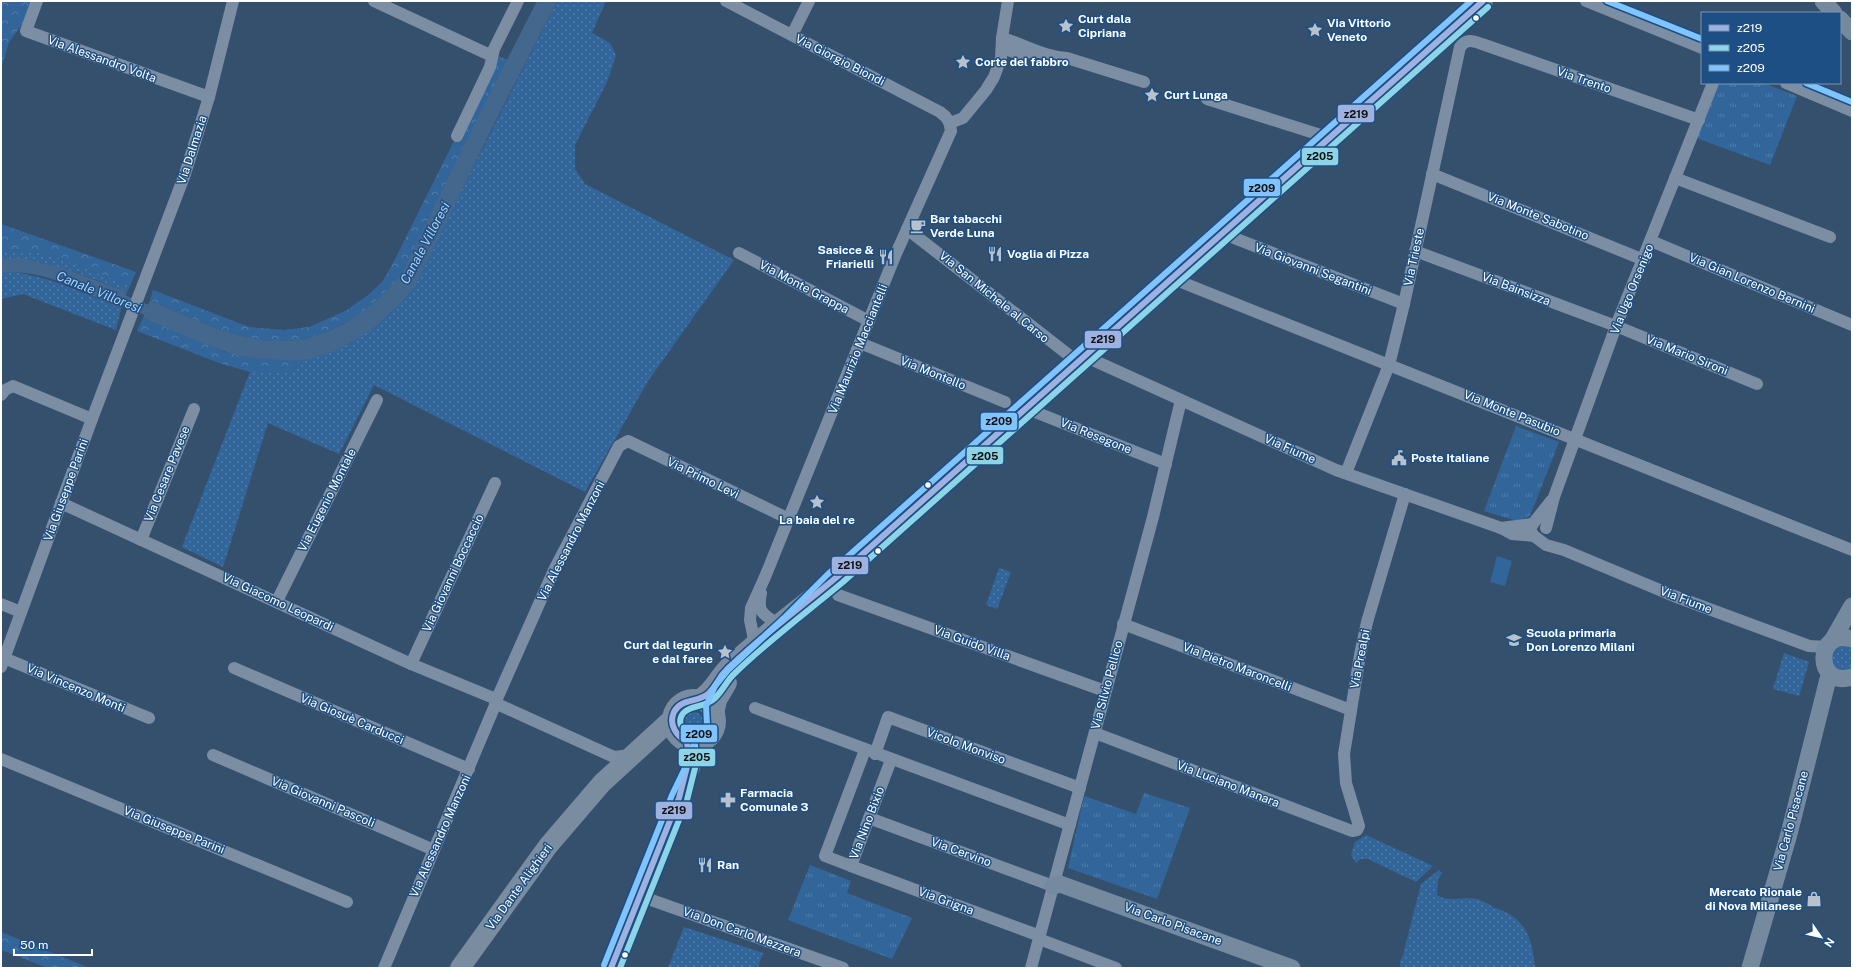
<svg xmlns="http://www.w3.org/2000/svg" width="1853" height="969" viewBox="0 0 1853 969" font-family="'Public Sans',sans-serif">
  <style>
    .grass { fill: url(#grass-dots) }
    .forest { fill: url(#forest-crowns) }
    .park { fill: url(#park-tufts) }
    .pitch { fill: #32669a }
    .water { fill: #44688d }
    .lines { fill: none; stroke-linecap: round; stroke-linejoin: round }
    .canal { stroke: #44688d; stroke-width: 11 }
    .street { stroke: #7b8ea3; stroke-width: 12 }
    .secondary { stroke: #768a9f; stroke-width: 17 }
    .primary { stroke: #7a8ca0; stroke-width: 20 }
    .bus-1-casing { stroke: #1e4f84; stroke-width: 9 }
    .bus-2-casing { stroke: #1e4f84; stroke-width: 9 }
    .bus-3-casing { stroke: #1e4f84; stroke-width: 9 }
    .bus-1 { stroke: #9eb2e1; stroke-width: 6 }
    .bus-2 { stroke: #8cd4e6; stroke-width: 6 }
    .bus-3 { stroke: #80c4ff; stroke-width: 6 }
    .bus-dot { fill: #fff; stroke: #1e4f84; stroke-width: 1.5 }
    .labels { text-anchor: middle; dominant-baseline: central; stroke-width: 3; stroke-linejoin: round; paint-order: stroke }
    .poi-label { font-size: 12px; font-weight: bold; fill: #fff; stroke: #1e4f84; text-anchor: start }
    .street-label { font-size: 12px; fill: #fff; stroke: #1e4f84 }
    .water-label { font-size: 13px; font-style: italic; fill: #b0d1f1; stroke: #1e4f84 }
    .line-badge { stroke: #1e4f84; stroke-width: 1.5 }
    .pale-badge-label { font-size: 11px; text-anchor: middle; font-weight: bold; fill: #111 }
  </style>
  <defs>
    <pattern id="grass-dots" width="8" height="8" patternUnits="userSpaceOnUse"><rect width="8" height="8" fill="#32669a"/><path d="M2 2h.1M6 6h.1" fill="none" stroke="#517da9" stroke-width="1.8" stroke-linecap="round"/></pattern>
    <pattern id="forest-crowns" width="20" height="18" patternUnits="userSpaceOnUse"><rect width="20" height="18" fill="#32669a"/><path d="M2 6a3 3 0 1 1 6 0M12 15a3 3 0 1 1 6 0" fill="none" stroke="#517da9"/></pattern>
    <pattern id="park-tufts" width="24" height="20" patternUnits="userSpaceOnUse"><rect width="24" height="20" fill="#32669a"/><path d="M3 7l-1-3M5 7V3M7 7l1-3M15 17l-1-3M17 17v-4M19 17l1-3" fill="none" stroke="#517da9"/></pattern>
  </defs>
  <rect width="100%" height="100%" fill="#35506d"/>
  <g class="grass">
    <polygon points="557,1 606,1 592,33 610,43 616,55 607,82 575,145 575,169 585,184 734,260 648,381 585,492 374,385 339,454 268,423 223,567 182,547 250,372 293,372 299,360 327,353 351,343 373,328 392,312 458,197"/>
    <path d="M 1,250 L 30,251 L 60,258 L 130,286 L 127,292 C 86,276 46,258 1,259 Z"/>
    <path d="M 11,272 C 53,277 83,293 121,309 L 116,330 L 23,294 L 1,299 L 1,274 Z"/>
    <polygon points="999,568 1011,572 997,609 986,605"/>
    <polygon points="1840,643 1852,646 1852,669 1848,671 1834,668 1830,662 1833,647"/>
    <polygon points="1784,653 1809,662 1799,696 1773,689"/>
    <circle cx="694" cy="721" r="9"/>
    <polygon points="1366,835 1433,866 1416,882 1368,859 1360,859 1356,863 1351,855 1355,842"/>
    <path d="M 1439,870 L 1442,873 L 1438,879 L 1437,895 C 1448,903 1463,896 1476,899 C 1482,900 1490,905 1495,908 C 1501,910 1507,912 1512,916 C 1530,928 1533,948 1535,968 L 1400,968 L 1400,962 L 1403,955 L 1421,884 Z"/>
    <polygon points="684,927 763,953 758,968 668,968"/>
  </g>
  <g class="forest">
    <polygon points="1,1 32,1 24,22 9,42 1,69"/>
    <path d="M 497,55 L 508,60 L 402,273 C 378,304 340,333 300,340 C 293,341 284,340 276,340 C 269,340 262,341 255,339 C 218,332 184,315 150,300 L 153,290 L 249,327 L 284,330 L 309,327 L 347,310 L 368,295 L 382,282 L 391,267 Z"/>
    <polygon points="1,224 136,272 130,286 60,258 30,251 1,250"/>
    <polygon points="143,318 225,352 254,358 299,360 293,372 250,372 219,363 137,331"/>
    <polygon points="1,932 87,967 48,968 1,950"/>
  </g>
  <g class="park">
    <polygon points="1718,83 1763,83 1797,96 1770,165 1696,138"/>
    <polygon points="1516,426 1559,442 1530,516 1517,521 1484,511"/>
    <polygon points="1144,793 1190,808 1157,899 1068,868 1084,796 1136,814"/>
    <polygon points="810,865 851,881 847,893 912,918 892,959 788,920"/>
  </g>
  <polygon class="pitch" points="1497,556 1512,561 1505,586 1490,582"/>
  <g class="water">
    <path d="M 537,1 L 557,1 L 491,130 L 416,284 C 388,321 348,354 300,360 C 291,361 281,360 272,359 C 256,359 240,357 224,351 C 197,342 170,329 143,318 L 150,300 C 184,315 218,332 255,339 C 262,341 269,340 276,340 C 284,340 293,341 300,340 C 340,333 378,304 402,273 L 475,123 Z"/>
    <path d="M 20,258 L 63,268 L 127,292 L 121,309 C 86,294 40,266 1,274 L 1,259 Z"/>
  </g>
  <g class="lines">
    <polyline class="canal" points="110,295 159,315"/>
    <g class="street">
      <polyline points="37,1 26,31 209,97"/>
      <polyline points="374,1 492,56"/>
      <path d="M 726,1 L 940,112 C 947,117 950,121 951,131 L 895,256 L 765,577 L 751,608 L 750,620 L 755,644"/>
      <polyline points="1586,1 1702,48"/>
      <polyline points="792,35 809,1"/>
      <path d="M 1002,38 C 1024,44 1043,57 1067,58 L 1144,82"/>
      <polyline points="1002,48 1017,53 1036,52"/>
      <polyline points="1786,83 1852,111"/>
      <polyline points="1207,99 1330,138"/>
      <polyline points="950,123 963,118 986,90 994,77 1001,58 1002,38 1008,1"/>
      <polyline points="457,136 490,67 494,49 518,1"/>
      <polyline points="1432,174 1644,260"/>
      <polyline points="1675,178 1830,237"/>
      <polyline points="907,229 1070,356 1077,358 1084,356 1336,470 1501,528 1512,534 1534,536 1546,545 1564,550 1674,596 1809,646 1827,647"/>
      <polyline points="1221,233 1404,304"/>
      <polyline points="1651,241 1852,325"/>
      <polyline points="1415,251 1616,326 1757,384"/>
      <polyline points="739,253 869,321"/>
      <polyline points="1171,278 1852,550"/>
      <polyline points="860,343 1005,402"/>
      <polyline points="1,395 5,390 13,386 92,419"/>
      <polyline points="1025,408 1166,464"/>
      <path d="M 1346,473 L 1389,365 L 1404,304 L 1460,47 C 1467,38 1473,41 1482,44 L 1699,120"/>
      <polyline points="61,503 411,664 496,699"/>
      <polyline points="1501,528 1532,524"/>
      <polyline points="1546,528 1554,497 1616,326 1713,83"/>
      <polyline points="1534,536 1530,530 1532,525 1551,501"/>
      <polyline points="141,540 194,409"/>
      <path d="M 761,593 C 757,613 763,613 777,624"/>
      <polyline points="838,595 1105,691"/>
      <polyline points="277,601 377,400"/>
      <polyline points="1,604 21,612"/>
      <polyline points="1123,624 1351,710"/>
      <polyline points="4,658 149,718"/>
      <polyline points="411,664 495,483"/>
      <polyline points="1,667 92,419 185,174 209,97 233,1"/>
      <polyline points="234,668 469,769"/>
      <polyline points="755,708 1070,825"/>
      <polyline points="1095,733 1352,831 1357,830 1359,826 1346,783 1344,754 1360,655 1367,622 1405,494"/>
      <polyline points="865,750 825,856 851,866 891,760"/>
      <polyline points="875,754 888,717 1080,788"/>
      <polyline points="213,755 434,850"/>
      <polyline points="631,755 614,757 495,703 555,568 619,446 628,441 789,519"/>
      <polyline points="1,759 347,902"/>
      <polyline points="693,771 703,741"/>
      <polyline points="869,818 1053,886"/>
      <polyline points="851,866 1040,936"/>
      <polyline points="640,896 843,968"/>
      <polyline points="1039,939 1116,968"/>
      <polyline points="384,968 496,703"/>
      <polyline points="611,968 679,798 689,759 687,742"/>
      <polyline points="1031,968 1153,517 1181,400"/>
    </g>
    <g class="secondary">
      <polyline points="1823,1 1834,13"/>
      <polyline points="1840,19 1852,32"/>
      <path d="M 1852,639 C 1815,627 1814,689 1852,677"/>
      <polyline points="1832,641 1852,606"/>
      <polyline points="1053,886 1060,884 1292,968"/>
      <polyline points="1750,968 1789,834 1828,679 1831,675"/>
    </g>
    <g class="primary">
      <circle cx="694" cy="721" r="22"/>
      <path d="M 698,700 C 713,693 718,677 729,667 C 764,634 802,607 838,576 L 1483,1"/>
      <polyline points="714,714 717,700 727,683"/>
      <polyline points="460,968 548,846 602,783 672,719"/>
    </g>
    <g class="bus-1-casing">
      <path id="bus-1" d="M 611,968 L 679,798 L 689,759 L 687,742 C 677,736 668,725 674,712 C 681,698 697,703 708,694 C 714,689 718,681 722,675 C 727,669 732,664 737,660 C 769,630 805,604 838,576 L 1483,1"/>
    </g>
    <g class="bus-2-casing">
      <path id="bus-2" d="M 620,968 L 687,800 L 697,760 L 694,739 C 689,732 677,729 681,717 C 685,705 705,708 714,699 C 723,691 727,680 735,673 C 769,640 807,612 843,582 L 1488,7"/>
    </g>
    <g class="bus-3-casing">
      <g id="bus-3">
        <polyline points="1607,1 1702,39"/>
        <polyline points="1806,83 1852,102"/>
        <polyline points="604,965 672,795 687,764 696,738 707,724 706,706 715,686 728,670 784,618 827,575 1471,1"/>
      </g>
    </g>
    <use href="#bus-1" class="bus-1"/>
    <use href="#bus-2" class="bus-2"/>
    <use href="#bus-3" class="bus-3"/>
  </g>
  <defs>
    <g id="sight-bare" transform="scale(1.2)"><path d="M0-6L1.8-2.2L6-1.7L2.9 1.2L3.7 5.4L0 3.3L-3.7 5.4L-2.9 1.2L-6-1.7L-1.8-2.2Z" fill="#b8c2cc" stroke="#1e4f84" stroke-width="2.5" paint-order="stroke"/></g>
    <g id="cafe-bare" transform="scale(1.2)"><path d="M-5.5-4.5H6V0H3Q3 3.5 0 3.5H-2.5Q-5.5 3.5-5.5 0ZM3-3.2v2h1.7v-2ZM-6 4.5H4V6H-6Z" fill="#b8c2cc" stroke="#1e4f84" stroke-width="2.5" paint-order="stroke"/></g>
    <g id="restaurant-bare" transform="scale(1.2)"><path d="M-5-6h1v4h1v-4h1v4h1v-4h1v5L-1.5 .5V6h-2V.5L-5-1ZM5-6V6H3V1.5H1.5Q1.5-4 5-6Z" fill="#b8c2cc" stroke="#1e4f84" stroke-width="2.5" paint-order="stroke"/></g>
    <g id="civic-bare" transform="scale(1.2)"><path d="M-.6-6.5H3V-4.5H.6V-3L4-1V1h2V6H-6V1h2V-1L-.6-3ZM-1.2 2.5V6h2.4V2.5Z" fill="#b8c2cc" stroke="#1e4f84" stroke-width="2.5" paint-order="stroke"/></g>
    <g id="school-bare" transform="scale(1.2)"><path d="M0-5L7-2L0 1L-7-2ZM-4 1L0 2.5L4 1V4Q0 6-4 4Z" fill="#b8c2cc" stroke="#1e4f84" stroke-width="2.5" paint-order="stroke"/></g>
    <g id="pharmacy-bare" transform="scale(1.2)"><path d="M-2-6h4v4h4v4h-4v4h-4v-4h-4v-4h4Z" fill="#b8c2cc" stroke="#1e4f84" stroke-width="2.5" paint-order="stroke"/></g>
    <g id="shop-bare" transform="scale(1.2)"><path d="M-5-2.5h2.3a2.7 3.5 0 0 1 5.4 0H5L5.5 6h-11ZM-1.5-2.5h3a1.5 2.3 0 0 0-3 0Z" fill="#b8c2cc" stroke="#1e4f84" stroke-width="2.5" paint-order="stroke"/></g>
  </defs>
  <g fill-rule="evenodd">
    <use href="#sight-bare" x="1066" y="26"/>
    <use href="#sight-bare" x="1315" y="30"/>
    <use href="#sight-bare" x="963" y="62"/>
    <use href="#sight-bare" x="1152" y="95"/>
    <use href="#cafe-bare" x="918" y="226"/>
    <use href="#restaurant-bare" x="995" y="254"/>
    <use href="#restaurant-bare" x="886" y="257"/>
    <use href="#civic-bare" x="1399" y="458"/>
    <use href="#sight-bare" x="817" y="502"/>
    <use href="#school-bare" x="1514" y="640"/>
    <use href="#sight-bare" x="725" y="652"/>
    <use href="#pharmacy-bare" x="728" y="800"/>
    <use href="#restaurant-bare" x="705" y="865"/>
    <use href="#shop-bare" x="1814" y="899"/>
  </g>
  <g class="bus-dot">
    <circle cx="1476" cy="18" r="3.5"/>
    <circle cx="928" cy="485" r="3.5"/>
    <circle cx="878" cy="551" r="3.5"/>
    <circle cx="625" cy="955" r="3.5"/>
  </g>
  <g class="labels">
    <g class="poi-label">
      <text x="1078" y="19">Curt dala<tspan x="1078" dy="14">Cipriana</tspan></text>
      <text x="1327" y="23">Via Vittorio<tspan x="1327" dy="14">Veneto</tspan></text>
      <text x="975" y="62">Corte del fabbro</text>
      <text x="1164" y="95">Curt Lunga</text>
      <text x="930" y="219">Bar tabacchi<tspan x="930" dy="14">Verde Luna</tspan></text>
      <text x="874" y="250" text-anchor="end">Sasicce &amp;<tspan x="874" dy="14">Friarielli</tspan></text>
      <text x="1007" y="254">Voglia di Pizza</text>
      <text x="1411" y="458">Poste Italiane</text>
      <text x="817" y="520" text-anchor="middle">La baia del re</text>
      <text x="1526" y="633">Scuola primaria<tspan x="1526" dy="14">Don Lorenzo Milani</tspan></text>
      <text x="713" y="645" text-anchor="end">Curt dal legurin<tspan x="713" dy="14">e dal faree</tspan></text>
      <text x="740" y="793">Farmacia<tspan x="740" dy="14">Comunale 3</tspan></text>
      <text x="717" y="865">Ran</text>
      <text x="1802" y="892" text-anchor="end">Mercato Rionale<tspan x="1802" dy="14">di Nova Milanese</tspan></text>
    </g>
    <g class="street-label">
      <text transform="translate(102 59) rotate(20)">Via Alessandro Volta</text>
      <text transform="translate(840 60) rotate(27)">Via Giorgio Biondi</text>
      <text transform="translate(1584 80) rotate(19)">Via Trento</text>
      <text transform="translate(192 150) rotate(-72)">Via Dalmazia</text>
      <text transform="translate(1538 216) rotate(22)">Via Monte Sabotino</text>
      <text transform="translate(1414 257) rotate(-78)">Via Trieste</text>
      <text transform="translate(1313 269) rotate(21)">Via Giovanni Segantini</text>
      <text transform="translate(1752 283) rotate(23)">Via Gian Lorenzo Bernini</text>
      <text transform="translate(804 287) rotate(28)">Via Monte Grappa</text>
      <text transform="translate(1516 289) rotate(21)">Via Bainsizza</text>
      <text transform="translate(1632 289) rotate(-68)">Via Ugo Orsenigo</text>
      <text transform="translate(994 297) rotate(39)">Via San Michele al Carso</text>
      <text transform="translate(858 349) rotate(-68)">Via Maurizio Macciantelli</text>
      <text transform="translate(1687 355) rotate(22)">Via Mario Sironi</text>
      <text transform="translate(933 373) rotate(22)">Via Montello</text>
      <text transform="translate(1512 413) rotate(22)">Via Monte Pasubio</text>
      <text transform="translate(1096 436) rotate(22)">Via Resegone</text>
      <text transform="translate(1290 449) rotate(24)">Via Fiume</text>
      <text transform="translate(167 474) rotate(-68)">Via Cesare Pavese</text>
      <text transform="translate(703 478) rotate(26)">Via Primo Levi</text>
      <text transform="translate(66 490) rotate(-70)">Via Giuseppe Parini</text>
      <text transform="translate(327 500) rotate(-63)">Via Eugenio Montale</text>
      <text transform="translate(571 541) rotate(-63)">Via Alessandro Manzoni</text>
      <text transform="translate(453 573) rotate(-65)">Via Giovanni Boccaccio</text>
      <text transform="translate(1686 600) rotate(21)">Via Fiume</text>
      <text transform="translate(278 602) rotate(25)">Via Giacomo Leopardi</text>
      <text transform="translate(972 643) rotate(20)">Via Guido Villa</text>
      <text transform="translate(1360 659) rotate(-79)">Via Prealpi</text>
      <text transform="translate(1237 667) rotate(21)">Via Pietro Maroncelli</text>
      <text transform="translate(1107 685) rotate(-75)">Via Silvio Pellico</text>
      <text transform="translate(76 688) rotate(23)">Via Vincenzo Monti</text>
      <text transform="translate(352 719) rotate(23)">Via Giosuè Carducci</text>
      <text transform="translate(966 746) rotate(20)">Vicolo Monviso</text>
      <text transform="translate(1228 784) rotate(21)">Via Luciano Manara</text>
      <text transform="translate(323 802) rotate(23)">Via Giovanni Pascoli</text>
      <text transform="translate(1791 821) rotate(-75)">Via Carlo Pisacane</text>
      <text transform="translate(867 823) rotate(-69)">Via Nino Bixio</text>
      <text transform="translate(174 830) rotate(22)">Via Giuseppe Parini</text>
      <text transform="translate(440 836) rotate(-66)">Via Alessandro Manzoni</text>
      <text transform="translate(961 852) rotate(20)">Via Cervino</text>
      <text transform="translate(519 887) rotate(-54)">Via Dante Alighieri</text>
      <text transform="translate(946 901) rotate(20)">Via Grigna</text>
      <text transform="translate(1173 924) rotate(20)">Via Carlo Pisacane</text>
      <text transform="translate(742 932) rotate(20)">Via Don Carlo Mezzera</text>
    </g>
    <g class="water-label">
      <text transform="translate(425 243) rotate(-62)">Canale Villoresi</text>
      <text transform="translate(99 292) rotate(22)">Canale Villoresi</text>
    </g>
  </g>
  <g class="line-badge">
    <rect x="1337" y="104" width="38" height="19" rx="4" fill="#9eb2e1"/>
    <rect x="1301" y="147" width="38" height="19" rx="4" fill="#8cd4e6"/>
    <rect x="1243" y="178" width="38" height="19" rx="4" fill="#80c4ff"/>
    <rect x="1084" y="330" width="38" height="19" rx="4" fill="#9eb2e1"/>
    <rect x="980" y="412" width="38" height="19" rx="4" fill="#80c4ff"/>
    <rect x="966" y="446" width="38" height="19" rx="4" fill="#8cd4e6"/>
    <rect x="831" y="556" width="38" height="19" rx="4" fill="#9eb2e1"/>
    <rect x="680" y="724" width="38" height="19" rx="4" fill="#80c4ff"/>
    <rect x="678" y="748" width="38" height="19" rx="4" fill="#8cd4e6"/>
    <rect x="655" y="801" width="38" height="19" rx="4" fill="#9eb2e1"/>
  </g>
  <g class="pale-badge-label">
    <text x="1356" y="118">z219</text>
    <text x="1320" y="160">z205</text>
    <text x="1262" y="192">z209</text>
    <text x="1103" y="343">z219</text>
    <text x="999" y="425">z209</text>
    <text x="985" y="460">z205</text>
    <text x="850" y="569">z219</text>
    <text x="699" y="738">z209</text>
    <text x="697" y="761">z205</text>
    <text x="674" y="814">z219</text>
  </g>
  <rect width="1853" height="969" fill="none" stroke="#ffffff" stroke-width="4"/>
  <rect x="1701" y="12" width="140" height="72" fill="#1e4f84" stroke="#7895b5"/>
  <rect x="1709" y="25" width="20" height="6" fill="#9eb2e1" stroke="#7895b5"/>
  <text x="1737" y="32" font-size="12" fill="#ffffff">z219</text>
  <rect x="1709" y="45" width="20" height="6" fill="#8cd4e6" stroke="#7895b5"/>
  <text x="1737" y="52" font-size="12" fill="#ffffff">z205</text>
  <rect x="1709" y="65" width="20" height="6" fill="#80c4ff" stroke="#7895b5"/>
  <text x="1737" y="72" font-size="12" fill="#ffffff">z209</text>
  <g transform="translate(1821 937) rotate(124)" stroke="#1e4f84" stroke-width="3" paint-order="stroke">
  <path d="M0-3L7 15L0 10L-7 15Z" fill="#ffffff"/>
  <text y="-6" font-size="11" font-weight="bold" text-anchor="middle" fill="#ffffff">N</text>
  </g>
  <path d="M14 949v6h78v-6" fill="none" stroke="#ffffff" stroke-width="2"/>
  <text x="20" y="949" font-size="12" fill="#ffffff" stroke="#1e4f84" stroke-width="3" paint-order="stroke">50 m</text>
</svg>
